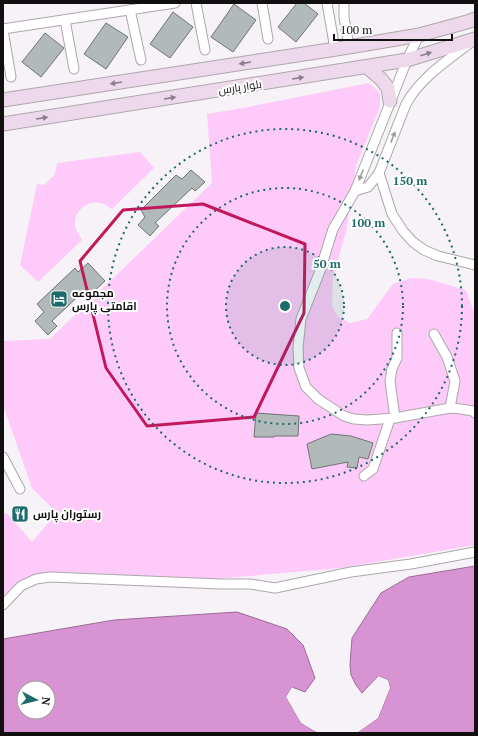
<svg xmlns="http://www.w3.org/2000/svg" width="478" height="736" viewBox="0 0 478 736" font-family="'PT Serif',Cairo,serif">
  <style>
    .green { fill: #fecaf9 }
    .water { fill: #d893d3; stroke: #9c6b98; fill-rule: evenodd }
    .pier { fill: #f7f2f7 }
    .building { fill: #b2b9b9; stroke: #6e7474 }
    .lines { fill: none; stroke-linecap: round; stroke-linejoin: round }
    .minor-casing { stroke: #aca7ab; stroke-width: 11 }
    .secondary-casing { stroke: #aca7ab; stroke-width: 15 }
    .minor { stroke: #fff; stroke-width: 9 }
    .secondary { stroke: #edd9eb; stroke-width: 13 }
    .oneway { fill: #8a7e88 }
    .oneway2 { fill: #a09f9f }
    .marked { fill: none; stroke: #c2185b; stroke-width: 3; stroke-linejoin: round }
    .ring { fill: none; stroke: #1d6a6a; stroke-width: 2; stroke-dasharray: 2 4 }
    .labels { text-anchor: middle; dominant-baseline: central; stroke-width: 4; stroke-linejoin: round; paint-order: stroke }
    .street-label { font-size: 11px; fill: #110f10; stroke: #fff }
    .poi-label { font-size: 11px; font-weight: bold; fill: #110f10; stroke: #fff; text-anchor: start }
    .centre { fill: #1d6a6a; stroke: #fff; stroke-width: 2 }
    .ring-label { font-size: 12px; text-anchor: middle; font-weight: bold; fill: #1d6a6a; stroke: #fff; stroke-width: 4; stroke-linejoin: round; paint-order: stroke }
  </style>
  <rect width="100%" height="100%" fill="#f7f2f7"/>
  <g class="green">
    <polygon points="369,83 380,93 380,107 356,166 346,232 333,277 332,306 338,317 350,323 367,319 393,284 411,278 428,279 466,290 475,315 475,545 342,568 203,580 65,572 25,578 3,596 3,517 6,512 32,542 57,513 32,488 3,405 3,341 50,339 212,183 207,114 243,108"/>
    <path d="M 140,152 L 154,168 L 112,209 C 109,208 107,205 104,204 C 91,199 76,208 75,222 C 74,229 79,234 82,240 L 38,282 L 20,265 L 37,184 L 44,185 L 55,174 L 57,163 Z"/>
  </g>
  <g class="water">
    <polygon points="475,566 475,733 357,733 378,718 390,688 388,680 378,676 362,693 356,685 351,675 350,665 352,638 381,593 409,577"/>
    <path d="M 237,612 L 287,629 L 303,645 L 315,678 L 305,692 L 292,687 L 286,697 L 301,723 L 318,733 L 3,733 L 3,639 L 114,620 ZM 24,688 L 48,688 L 48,712 L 24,712 Z"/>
  </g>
  <g class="pier">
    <polygon points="378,676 388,680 390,688 378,718 357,733 355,733 356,731 376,716 388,688 386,681 379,678 377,680"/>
    <polygon points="292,687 296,691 293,690 289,697 303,721 320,731 320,733 318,733 301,723 286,697"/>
  </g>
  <g class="building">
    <polygon points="297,3 304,3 318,14 296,42 278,27"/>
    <polygon points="234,4 256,20 233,52 211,37"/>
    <polygon points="173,12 193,27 170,58 150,44"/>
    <polygon points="106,23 128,37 106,69 84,54"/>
    <polygon points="45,33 64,48 41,77 22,62"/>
    <polygon points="191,170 205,182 195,191 192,188 155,223 159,226 150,236 138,225 145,217 141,210 176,175 182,179"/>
    <polygon points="88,263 105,281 92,293 87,288 52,321 57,326 48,335 35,321 44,312 37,304 75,268 78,272"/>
    <polygon points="256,413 299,416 298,436 274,436 274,437 254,437"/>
    <polygon points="331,434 351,436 373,443 368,459 359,457 357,468 347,467 348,462 312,469 307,444"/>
  </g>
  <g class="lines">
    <g class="minor-casing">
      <g id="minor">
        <polyline points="196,3 205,50"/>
        <polyline points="262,3 268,39"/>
        <polyline points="327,3 335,49"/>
        <polyline points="344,3 344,17 349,47"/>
        <polyline points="130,10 141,60"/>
        <polyline points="65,20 74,69"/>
        <polyline points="3,29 175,3"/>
        <polyline points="3,30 11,77"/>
        <polyline points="419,35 407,60 355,191 333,229 320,271 301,319 298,348 299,368 306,387 318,399 344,416 354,419 367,420 395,418 450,408 461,409 473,411 475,413"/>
        <polyline points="379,173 392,214 403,231 413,242 424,250 438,256 475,265"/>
        <path d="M 355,191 L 368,187 L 379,173 L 406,104 C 420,78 447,61 470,43"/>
        <polyline points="434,334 447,357 455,381 450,408"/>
        <polyline points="395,418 390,381 392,369 397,358 397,333"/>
        <polyline points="3,457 20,489"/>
        <polyline points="364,476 373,469 390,419"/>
        <polyline points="3,605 21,586 36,579 50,577 221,584 250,584 275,588 351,572 411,564 475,552"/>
      </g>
    </g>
    <g class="secondary-casing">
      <g id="secondary">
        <polyline points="367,67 381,79 388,88 390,101"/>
        <polyline points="3,100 349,47 419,35 467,22 475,19"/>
        <polyline points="3,124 407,60 475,39"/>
      </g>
    </g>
    <use href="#minor" class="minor"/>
    <use href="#secondary" class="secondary"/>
  </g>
  <defs><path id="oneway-solid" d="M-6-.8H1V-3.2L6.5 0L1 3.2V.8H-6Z"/></defs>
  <g class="oneway">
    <use href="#oneway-solid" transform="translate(426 54) rotate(-17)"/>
    <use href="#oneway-solid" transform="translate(245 63) rotate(171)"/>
    <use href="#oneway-solid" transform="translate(298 78) rotate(-9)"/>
    <use href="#oneway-solid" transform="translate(116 83) rotate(171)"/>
    <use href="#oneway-solid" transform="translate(170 98) rotate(-9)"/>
    <use href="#oneway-solid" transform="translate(42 118) rotate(-9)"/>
  </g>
  <g class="oneway2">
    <use href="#oneway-solid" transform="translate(393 137) rotate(-69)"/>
    <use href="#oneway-solid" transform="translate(361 175) rotate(112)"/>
  </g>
  <path class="marked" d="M 203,204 L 305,244 L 304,313 L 254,417 L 147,426 L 106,368 L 80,261 L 123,210 Z"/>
  <circle cx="285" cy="306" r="59" fill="#1d6a6a" fill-opacity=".12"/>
  <g class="ring">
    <circle cx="285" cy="306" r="59"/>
    <circle cx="285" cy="306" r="118"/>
    <circle cx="285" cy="306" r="177"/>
  </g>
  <defs>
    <g id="hotel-square" transform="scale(0.9)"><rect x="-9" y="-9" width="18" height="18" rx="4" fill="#1d6a6a" stroke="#fff"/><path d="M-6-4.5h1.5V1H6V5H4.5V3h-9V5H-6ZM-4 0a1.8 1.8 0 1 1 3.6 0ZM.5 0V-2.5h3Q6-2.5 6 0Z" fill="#fff"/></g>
    <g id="restaurant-square" transform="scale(0.9)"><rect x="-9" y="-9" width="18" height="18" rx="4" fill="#1d6a6a" stroke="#fff"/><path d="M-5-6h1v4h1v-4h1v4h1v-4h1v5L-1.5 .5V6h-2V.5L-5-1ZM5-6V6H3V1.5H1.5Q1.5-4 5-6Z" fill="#fff"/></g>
  </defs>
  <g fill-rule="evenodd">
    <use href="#hotel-square" x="59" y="299"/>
    <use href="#restaurant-square" x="20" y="514"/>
  </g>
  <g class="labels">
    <g class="street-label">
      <text transform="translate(240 87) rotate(-9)">بلوار پارس</text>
    </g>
    <g class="poi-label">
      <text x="72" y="293">مجموعه<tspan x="72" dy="13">اقامتی پارس</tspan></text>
      <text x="33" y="514">رستوران پارس</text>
    </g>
  </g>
  <circle cx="285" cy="306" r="6" class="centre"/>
  <g class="ring-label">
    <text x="410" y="185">150 m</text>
    <text x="368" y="227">100 m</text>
    <text x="327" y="268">50 m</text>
  </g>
  <rect width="478" height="736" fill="none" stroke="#110f10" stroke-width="8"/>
  <g transform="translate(36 700) rotate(97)"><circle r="19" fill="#ffffff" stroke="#a09f9f"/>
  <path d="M0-3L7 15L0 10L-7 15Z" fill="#1d6a6a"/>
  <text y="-6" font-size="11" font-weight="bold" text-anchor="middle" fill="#110f10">N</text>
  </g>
  <path d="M334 34v6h118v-6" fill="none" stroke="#110f10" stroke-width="2"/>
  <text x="340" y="34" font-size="12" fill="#110f10" stroke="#ffffff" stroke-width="3" paint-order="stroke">100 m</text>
</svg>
